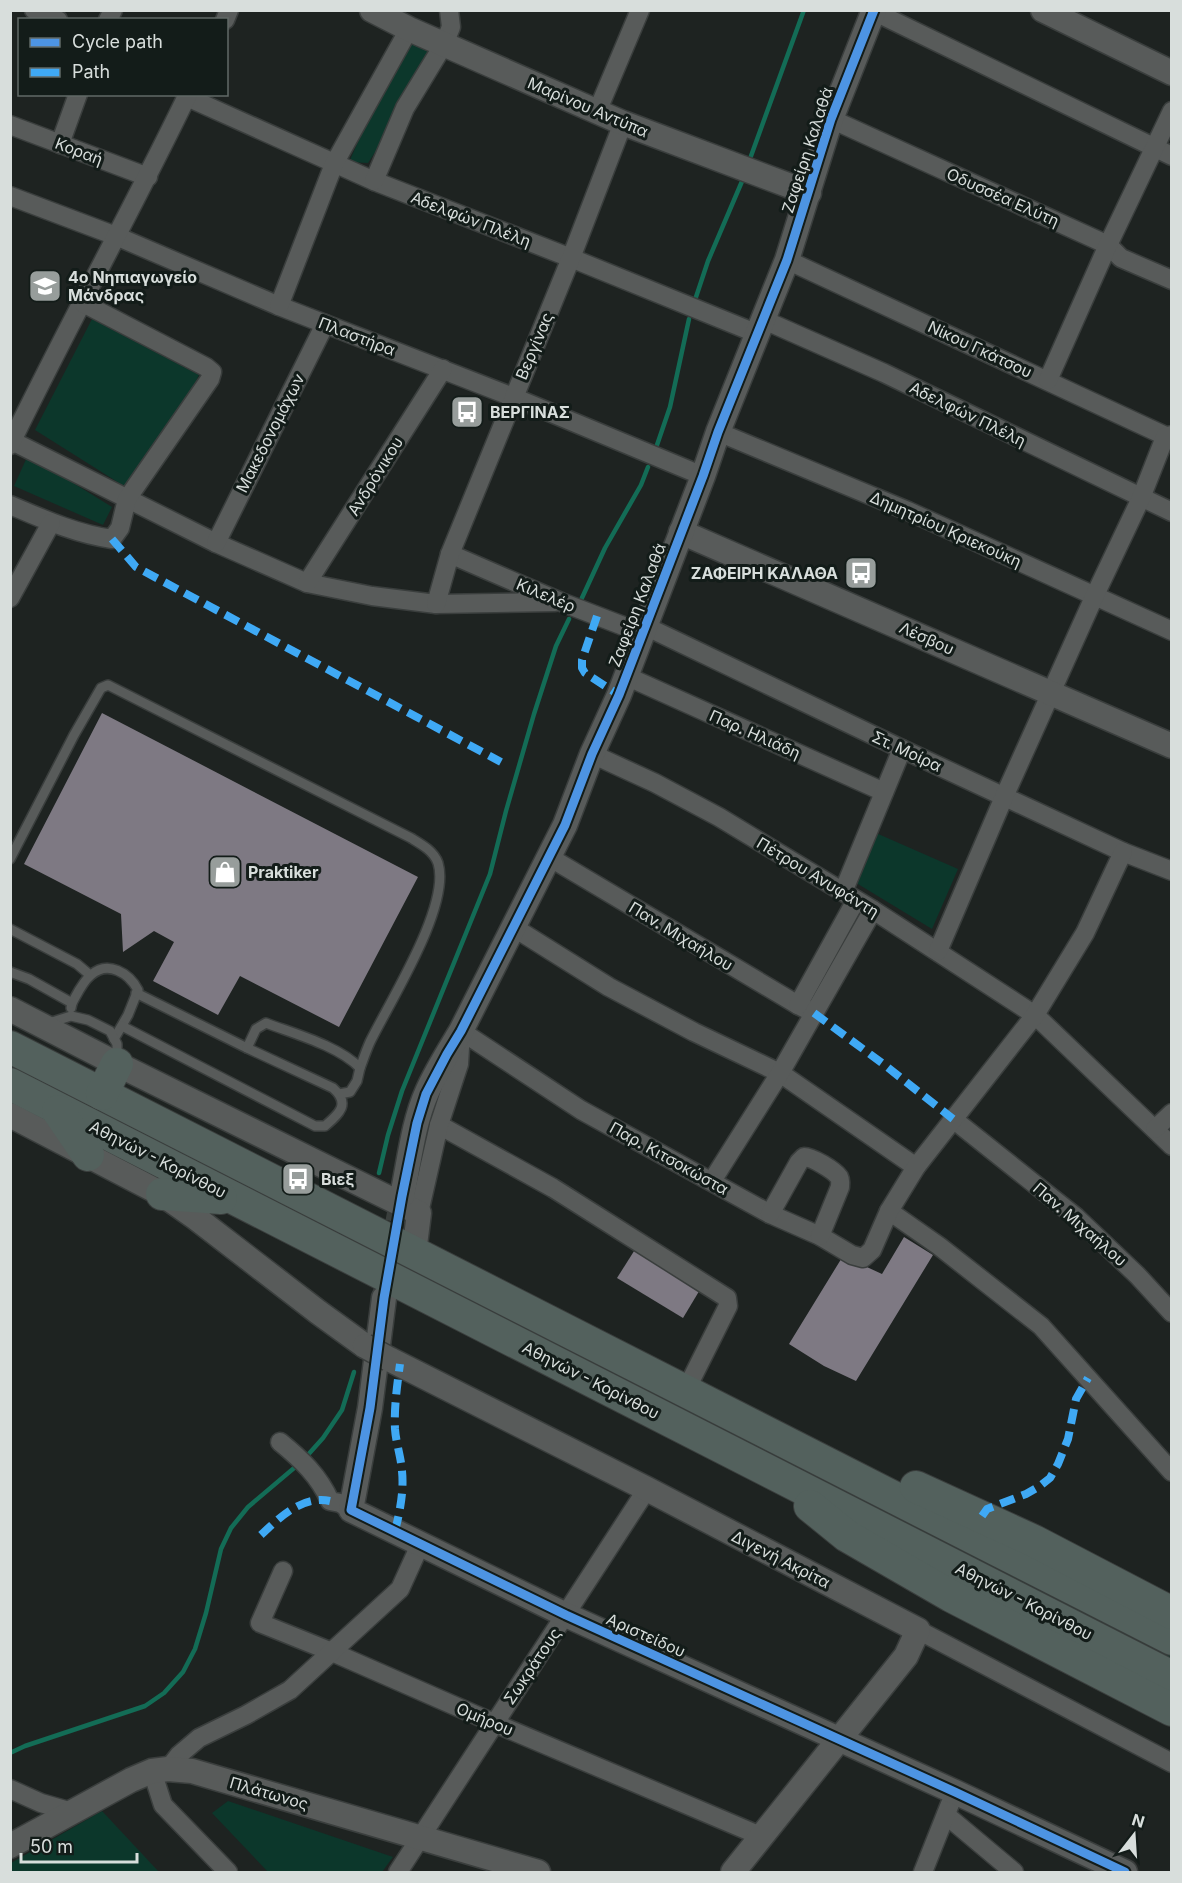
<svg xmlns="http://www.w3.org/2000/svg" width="1182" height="1883" viewBox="0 0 1182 1883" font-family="Inter,sans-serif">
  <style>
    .green { fill: #0c372b }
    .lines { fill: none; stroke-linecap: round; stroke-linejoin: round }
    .stream { stroke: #136c56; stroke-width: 4.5 }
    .building { fill: #7e7983 }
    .tertiary-tunnel { stroke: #3a3f3d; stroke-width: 24; stroke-dasharray: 24 12; stroke-linecap: butt }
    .service-casing { stroke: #3a3e3d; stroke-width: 12 }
    .minor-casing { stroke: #3a3e3d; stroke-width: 21 }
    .tertiary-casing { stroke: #3a3e3d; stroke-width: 27 }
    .trunk-casing { stroke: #3a3e3d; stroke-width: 34 }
    .service { stroke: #585b5a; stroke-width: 9 }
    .minor { stroke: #585b5a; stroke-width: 18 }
    .tertiary { stroke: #585b5a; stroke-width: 24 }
    .trunk { stroke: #53615d; stroke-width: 32 }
    .tertiary-bridge-casing { stroke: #3a3e3d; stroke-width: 27; stroke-linecap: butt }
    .tertiary-bridge { stroke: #585b5a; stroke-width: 24 }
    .quiet { stroke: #3fa9f5; stroke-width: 8; stroke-dasharray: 15 8; stroke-linecap: butt }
    .cycleway-casing { stroke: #131c19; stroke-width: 13 }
    .cycleway { stroke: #4d94e3; stroke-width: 9 }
    .labels { text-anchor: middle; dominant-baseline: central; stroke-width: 6; stroke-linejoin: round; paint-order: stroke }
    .street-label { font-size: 16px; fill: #d8dedc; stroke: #131c19 }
    .poi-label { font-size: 16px; font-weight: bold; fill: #d8dedc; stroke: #131c19; text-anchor: start }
  </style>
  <rect width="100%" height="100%" fill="#1e2321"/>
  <g class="green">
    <polygon points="405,37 440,52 368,163 349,162"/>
    <polygon points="92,319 199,375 170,432 127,488 35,430"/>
    <polygon points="28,455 112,507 103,525 14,486"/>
    <polygon points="876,833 958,869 932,929 853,881"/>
    <polygon points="10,1062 1171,1655 1171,1661 11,1068"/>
    <polygon points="228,1801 393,1857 382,1872 268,1872 212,1813"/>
    <polygon points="102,1811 159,1872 11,1872 11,1863"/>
  </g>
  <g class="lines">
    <g class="stream">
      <polyline points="751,156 804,10"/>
      <polyline points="696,297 708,261 743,179"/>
      <polyline points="657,445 670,407 689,319"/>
      <polyline points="581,600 605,548 641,485 648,467"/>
      <polyline points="379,1173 388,1135 402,1091 490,874 506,811 534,714 556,646 569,619"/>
      <polyline points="306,1457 323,1438 342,1410 354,1372"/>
      <polyline points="10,1753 25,1746 145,1706 164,1693 183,1672 195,1649 206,1613 221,1549 231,1528 248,1507 300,1463"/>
    </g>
  </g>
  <g class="building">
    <polygon points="102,713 418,877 339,1027 240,976 218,1015 153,981 174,942 154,931 123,952 121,914 24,864"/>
    <polygon points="904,1237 933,1255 856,1381 824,1366 789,1344 843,1256 882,1274"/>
    <polygon points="636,1248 701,1288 683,1318 617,1278"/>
  </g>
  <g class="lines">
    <polyline class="tertiary-tunnel" points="385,1293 402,1196"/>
    <g class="service-casing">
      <g id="service">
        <path d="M 10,859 L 74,735 L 101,688 L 108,685 L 411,838 C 421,844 434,851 438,863 C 451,906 390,1001 370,1042 C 366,1051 363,1060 360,1068"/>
        <polyline points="10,929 77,964 90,975"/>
        <polyline points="10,972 29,979 72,1003 71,1008"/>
        <path d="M 72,1003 C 77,994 83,981 91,975 C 108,960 129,973 138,990 L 128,1015 L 114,1039"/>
        <polyline points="46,1024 71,1016 88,1020 110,1031 117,1044 117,1058"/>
        <path d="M 122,1026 L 315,1126 L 325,1126 C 339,1114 351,1104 333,1088 L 247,1048 L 136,993"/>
        <path d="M 247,1048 L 256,1029 L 266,1023 C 295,1034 339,1046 360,1068 L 357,1081 L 350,1092 L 339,1094"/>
      </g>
    </g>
    <g class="minor-casing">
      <g id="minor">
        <polyline points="34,10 58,20"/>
        <polyline points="873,11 1172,156"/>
        <polyline points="108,20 113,10"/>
        <polyline points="225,20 229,10"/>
        <polyline points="187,97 374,181 571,258 758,334"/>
        <polyline points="597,112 640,10"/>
        <polyline points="831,119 1108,245 1121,258 1172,280"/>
        <polyline points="10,125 148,177"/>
        <polyline points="60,144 78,94"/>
        <polyline points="374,181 405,108 444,44 451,27 449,10"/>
        <polyline points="10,196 116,236 279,306 513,397 703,476"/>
        <polyline points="787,260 1172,439"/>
        <polyline points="279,306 334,164 409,29"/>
        <polyline points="764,320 884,373 1172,512"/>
        <polyline points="1048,380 1108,245 1172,111"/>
        <polyline points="718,432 908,511 1172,631"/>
        <polyline points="12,441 216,543 307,583 372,596 436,604 555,602"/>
        <path d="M 10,445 C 67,327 131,212 188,94"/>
        <path d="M 10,505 C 43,519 76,534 112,539 L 120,528 L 127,499 L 210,379 L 212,372 L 206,367 L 83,303"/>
        <polyline points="216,543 325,324"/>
        <polyline points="450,554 561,602 626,627 645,626 902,749 1123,852 1172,871"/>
        <polyline points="307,583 443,369"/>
        <polyline points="10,598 51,523"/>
        <polyline points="436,604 450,554 571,258 623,123"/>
        <polyline points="626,676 884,792"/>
        <polyline points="592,754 655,783 719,817 873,910 1035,1015 1172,1146"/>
        <polyline points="549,857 798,1005 814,1013"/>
        <polyline points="843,892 902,749"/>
        <polyline points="513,927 609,987 694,1032 780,1073 916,1167"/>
        <polyline points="938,951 1004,797 1095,595 1141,498 1165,437 1172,435"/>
        <polyline points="798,1005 856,900"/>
        <polyline points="953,1119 1076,1217 1137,1275 1172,1313"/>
        <polyline points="439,1125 553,1188 727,1298 728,1306 685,1392"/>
        <polyline points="1155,1129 1172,1113"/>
        <polyline points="712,1181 780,1073 873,910"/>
        <polyline points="889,1211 939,1246 1041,1326 1172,1472"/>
        <polyline points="419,1213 439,1125 459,1064 461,1031 581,1110 770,1214 820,1236 852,1255 863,1258 872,1250 889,1211 916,1167 1035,1015 1085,933 1123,852"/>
        <path d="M 770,1214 L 799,1162 L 804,1157 C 812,1157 834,1170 839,1177 C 841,1181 840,1182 840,1187 L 820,1236"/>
        <path d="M 280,1442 C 301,1459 319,1476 330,1501 L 340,1503 L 351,1510"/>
        <polyline points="283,1571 260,1623 332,1652 494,1723 763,1837"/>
        <polyline points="918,1630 1172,1763"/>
        <polyline points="168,1769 179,1755 199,1738 246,1715 290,1690 400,1589 420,1545"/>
        <polyline points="152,1771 163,1805 228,1872"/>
        <polyline points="10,1789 41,1803 72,1812"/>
        <polyline points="946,1815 1014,1872"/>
        <polyline points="398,1872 647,1489"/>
        <polyline points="923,1872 950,1804"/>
      </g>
    </g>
    <g class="tertiary-casing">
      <g id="tertiary">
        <polyline points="372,10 409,29 623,123 809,193"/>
        <polyline points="1043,10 1172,73"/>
        <polyline points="681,532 1172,746"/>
        <polyline points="10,1009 117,1064 419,1213 414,1253"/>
        <polyline points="10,1115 162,1194 196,1218 318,1312 365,1346"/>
        <path d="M 402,1196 C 409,1163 413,1123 427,1092 C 436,1071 449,1051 461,1031 L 565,825 L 592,754 L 619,695 L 703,476 L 718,432 L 787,260 L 831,119 L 874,10"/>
        <polyline points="384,1298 370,1408 351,1510 566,1615 955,1792 1125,1872"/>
        <polyline points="389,1359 647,1489 918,1630 906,1656 733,1872"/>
        <polyline points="10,1846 131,1780 152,1771 168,1769 192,1771 538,1872"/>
      </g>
    </g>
    <g class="trunk-casing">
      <g id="trunk">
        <polyline points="10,1047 1172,1639"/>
        <polyline points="10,1084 1172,1677"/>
        <polyline points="102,1094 117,1064"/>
        <polyline points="58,1111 88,1155"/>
        <polyline points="162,1194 221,1198"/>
        <polyline points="916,1487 1034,1541 1172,1613"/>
        <polyline points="810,1506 847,1536 951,1596 1172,1710"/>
      </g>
    </g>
    <use href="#service" class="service"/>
    <use href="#minor" class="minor"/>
    <use href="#tertiary" class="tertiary"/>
    <use href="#trunk" class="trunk"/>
    <g class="tertiary-bridge-casing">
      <polyline id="tertiary-bridge" points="365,1346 389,1359"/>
    </g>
    <use href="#tertiary-bridge" class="tertiary-bridge"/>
    <g class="quiet">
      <polyline points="112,539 136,567 501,762"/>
      <polyline points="597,616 582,660 582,668 585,673 619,695"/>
      <polyline points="814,1013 882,1063 953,1119"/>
      <polyline points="982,1516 987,1509 1026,1494 1040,1486 1050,1478 1058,1464 1068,1439 1076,1399 1088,1378"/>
      <path d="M 395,1531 C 400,1511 404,1491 402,1471 C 401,1457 396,1443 395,1429 C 394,1408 397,1386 400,1364"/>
      <path d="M 261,1535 C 279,1518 302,1495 330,1501"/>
    </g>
    <g class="cycleway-casing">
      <polyline id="cycleway" points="874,10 831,119 787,260 718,432 703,476 619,695 592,754 565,825 461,1031 447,1054 426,1094 417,1123 402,1196 384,1298 370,1408 351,1510 566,1615 955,1792 1125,1872"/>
    </g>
    <use href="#cycleway" class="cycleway"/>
  </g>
  <defs>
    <g id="school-square" transform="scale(1.725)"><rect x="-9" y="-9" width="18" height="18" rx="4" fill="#979d9b" stroke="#131c19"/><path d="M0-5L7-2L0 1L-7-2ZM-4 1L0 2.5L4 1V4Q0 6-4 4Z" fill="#fff"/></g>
    <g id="bus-square" transform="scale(1.725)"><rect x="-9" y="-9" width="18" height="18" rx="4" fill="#979d9b" stroke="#131c19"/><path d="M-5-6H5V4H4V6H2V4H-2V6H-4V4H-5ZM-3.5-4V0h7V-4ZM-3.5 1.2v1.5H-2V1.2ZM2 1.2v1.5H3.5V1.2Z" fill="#fff"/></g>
    <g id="shop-square" transform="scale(1.725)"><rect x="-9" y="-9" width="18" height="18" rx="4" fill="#979d9b" stroke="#131c19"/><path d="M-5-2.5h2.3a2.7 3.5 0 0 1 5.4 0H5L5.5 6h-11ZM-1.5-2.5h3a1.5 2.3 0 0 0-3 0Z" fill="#fff"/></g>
  </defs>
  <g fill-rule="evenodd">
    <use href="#school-square" x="45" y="286"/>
    <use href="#bus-square" x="467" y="412"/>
    <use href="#bus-square" x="861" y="573"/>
    <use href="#shop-square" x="225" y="872"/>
    <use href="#bus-square" x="298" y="1179"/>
  </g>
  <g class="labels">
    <g class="street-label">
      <text transform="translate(588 107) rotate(23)">Μαρίνου Αντύπα</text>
      <text transform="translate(807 150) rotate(-72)">Ζαφείρη Καλαθά</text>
      <text transform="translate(79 151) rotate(21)">Κοραή</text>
      <text transform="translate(1003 197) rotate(24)">Οδυσσέα Ελύτη</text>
      <text transform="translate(471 219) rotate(21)">Αδελφών Πλέλη</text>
      <text transform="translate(357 336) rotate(21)">Πλαστήρα</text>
      <text transform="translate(534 346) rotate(-67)">Βεργίνας</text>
      <text transform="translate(980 349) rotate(25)">Νίκου Γκάτσου</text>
      <text transform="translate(968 414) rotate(26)">Αδελφών Πλέλη</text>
      <text transform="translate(270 433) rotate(-63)">Μακεδονομάχων</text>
      <text transform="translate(375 476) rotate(-58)">Ανδρόνικου</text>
      <text transform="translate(946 529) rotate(24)">Δημητρίου Κριεκούκη</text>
      <text transform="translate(546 595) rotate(23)">Κιλελέρ</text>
      <text transform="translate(637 605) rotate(-69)">Ζαφείρη Καλαθά</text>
      <text transform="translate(927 638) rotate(24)">Λέσβου</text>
      <text transform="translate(755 734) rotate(24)">Παρ. Ηλιάδη</text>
      <text transform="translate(907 751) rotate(25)">Στ. Μοίρα</text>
      <text transform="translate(818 877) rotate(31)">Πέτρου Ανυφάντη</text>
      <text transform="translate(681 936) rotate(31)">Παν. Μιχαήλου</text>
      <text transform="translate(669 1158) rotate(29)">Παρ. Κιτσοκώστα</text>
      <text transform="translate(158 1159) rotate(27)">Αθηνών - Κορίνθου</text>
      <text transform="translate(1080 1224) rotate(41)">Παν. Μιχαήλου</text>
      <text transform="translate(591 1380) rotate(27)">Αθηνών - Κορίνθου</text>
      <text transform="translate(781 1559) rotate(27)">Διγενή Ακρίτα</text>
      <text transform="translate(1024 1601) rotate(27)">Αθηνών - Κορίνθου</text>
      <text transform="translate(646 1635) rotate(24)">Αριστείδου</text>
      <text transform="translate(532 1666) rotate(-56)">Σωκράτους</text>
      <text transform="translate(485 1719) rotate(23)">Ομήρου</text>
      <text transform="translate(269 1793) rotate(16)">Πλάτωνος</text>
    </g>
    <g class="poi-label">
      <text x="68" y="277">4ο Νηπιαγωγείο<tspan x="68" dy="18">Μάνδρας</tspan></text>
      <text x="490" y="412">ΒΕΡΓΙΝΑΣ</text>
      <text x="838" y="573" text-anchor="end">ΖΑΦΕΙΡΗ ΚΑΛΑΘΑ</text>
      <text x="248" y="872">Praktiker</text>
      <text x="321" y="1179">Βιεξ</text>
    </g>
  </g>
  <rect width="1182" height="1883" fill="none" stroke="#d8dedc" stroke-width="24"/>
  <rect x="18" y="18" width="210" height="78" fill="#131c19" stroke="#626a67" stroke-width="1.5"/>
  <rect x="30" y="38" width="30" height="9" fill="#4d94e3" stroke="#626a67" stroke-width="1.5"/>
  <text x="72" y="48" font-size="18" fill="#d8dedc">Cycle path</text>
  <rect x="30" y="68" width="30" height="9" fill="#3fa9f5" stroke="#626a67" stroke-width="1.5"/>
  <text x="72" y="78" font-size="18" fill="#d8dedc">Path</text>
  <g transform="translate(1134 1835) rotate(17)" stroke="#131c19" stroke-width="4.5" paint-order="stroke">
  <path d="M0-4.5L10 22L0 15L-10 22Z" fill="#d8dedc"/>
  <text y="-9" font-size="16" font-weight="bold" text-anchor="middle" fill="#d8dedc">N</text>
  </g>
  <path d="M21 1853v9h116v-9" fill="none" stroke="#d8dedc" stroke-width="3"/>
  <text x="30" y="1853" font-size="18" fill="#d8dedc" stroke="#131c19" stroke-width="4.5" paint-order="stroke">50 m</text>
</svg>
